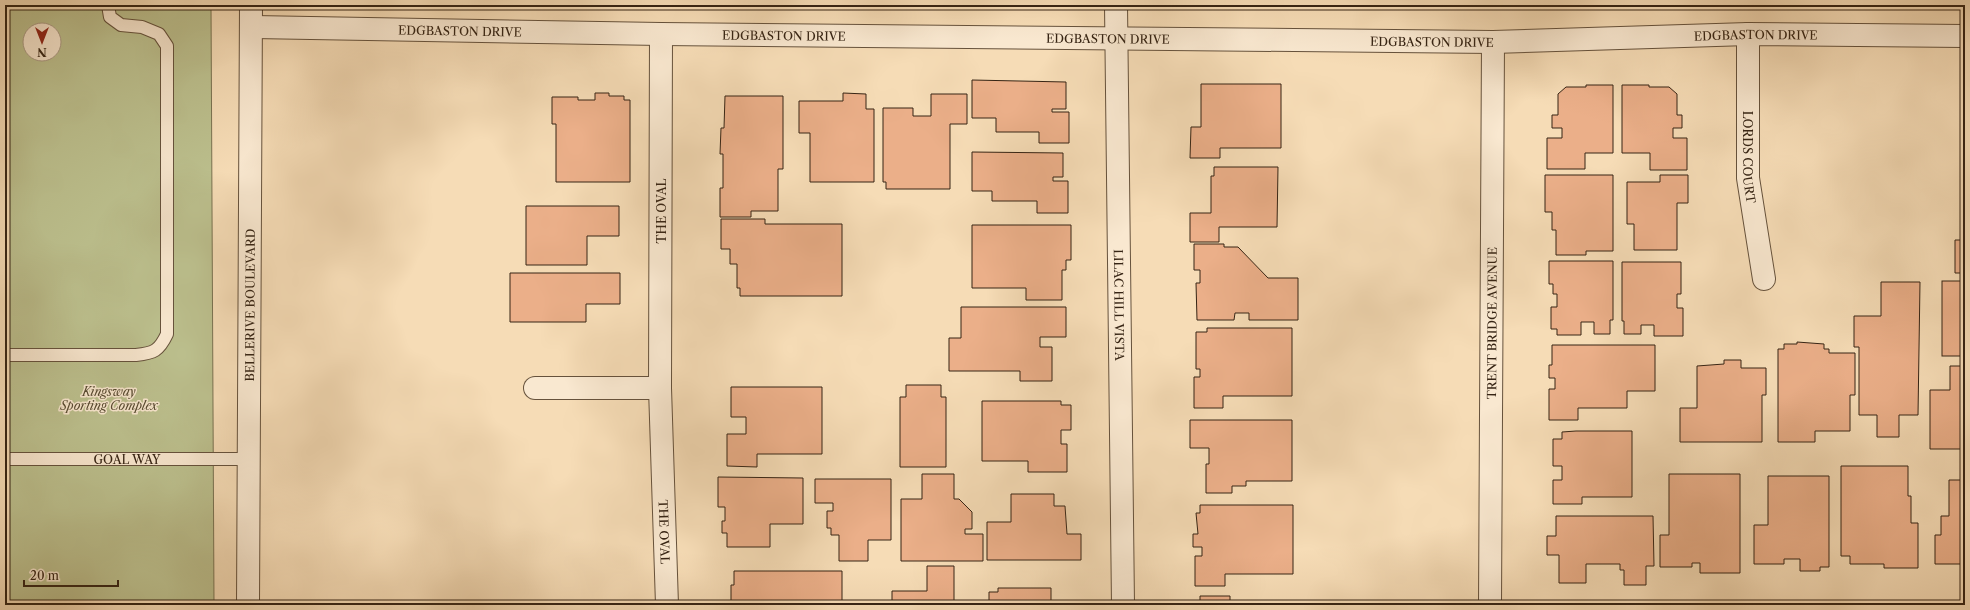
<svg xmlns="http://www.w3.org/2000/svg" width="1970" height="610" viewBox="0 0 1970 610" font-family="'Libre Caslon Text',serif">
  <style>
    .green { fill: #bcc08e; stroke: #797251; fill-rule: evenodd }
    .building { fill: #ebaf89; stroke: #362414 }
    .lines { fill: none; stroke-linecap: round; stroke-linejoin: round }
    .service-casing { stroke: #66523c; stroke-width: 14 }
    .minor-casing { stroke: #66523c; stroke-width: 24 }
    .service { stroke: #f9e8d0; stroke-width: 12 }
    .minor { stroke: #f9e8d0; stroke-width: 22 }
    .labels { text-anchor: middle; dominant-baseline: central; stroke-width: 3; stroke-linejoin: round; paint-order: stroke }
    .street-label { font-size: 12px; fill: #362414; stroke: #f9e8d0 }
    .park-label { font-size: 12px; font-style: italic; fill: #584b32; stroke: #f9e8d0 }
  </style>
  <rect width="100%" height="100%" fill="#f6dcb6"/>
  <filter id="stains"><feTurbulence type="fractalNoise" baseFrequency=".005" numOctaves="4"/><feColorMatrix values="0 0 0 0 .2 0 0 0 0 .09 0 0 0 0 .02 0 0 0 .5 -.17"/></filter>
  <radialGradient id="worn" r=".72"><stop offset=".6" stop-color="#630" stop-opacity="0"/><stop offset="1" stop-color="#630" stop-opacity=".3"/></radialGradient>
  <path class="green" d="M 5,5 L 211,5 L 214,605 L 5,605 ZM 30,30 L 54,30 L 54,54 L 30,54 Z"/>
  <g class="building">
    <polygon points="972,80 1066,82 1066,109 1052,109 1052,112 1069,112 1069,143 1039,143 1039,132 996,132 996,118 972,118"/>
    <polygon points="1201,84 1281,84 1281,148 1220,148 1220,158 1190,158 1191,127 1201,127"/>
    <polygon points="1586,85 1613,85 1613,153 1585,153 1585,169 1547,169 1547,138 1562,138 1562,128 1552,128 1552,115 1558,115 1558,94 1566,87 1586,87"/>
    <polygon points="1622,85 1649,85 1649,87 1669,87 1677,94 1677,115 1682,115 1682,128 1673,128 1673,138 1687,138 1687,170 1650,170 1650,153 1622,153"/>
    <polygon points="595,93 609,93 609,96 624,96 624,100 630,100 630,182 556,182 556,124 552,124 552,97 578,97 578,100 595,100"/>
    <polygon points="843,93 866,94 866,109 874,109 874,182 810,182 810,133 799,133 799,101 843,101"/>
    <polygon points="931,94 967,94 967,124 950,124 950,189 886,189 886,182 883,182 883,108 913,108 913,116 931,116"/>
    <polygon points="725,96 783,96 783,169 778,169 778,211 751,211 751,217 720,217 720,188 723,188 723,154 720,154 721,128 724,128"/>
    <polygon points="972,152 1063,153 1063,177 1053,177 1053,181 1068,181 1068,213 1037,213 1037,201 992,201 992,191 972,191"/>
    <polygon points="1214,167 1278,167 1277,227 1219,227 1219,242 1190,242 1190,213 1211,213 1211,176 1214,176"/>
    <polygon points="1545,175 1613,175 1613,251 1586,251 1586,255 1556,255 1556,230 1552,230 1552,212 1545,212"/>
    <polygon points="1660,175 1688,175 1688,203 1677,203 1677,250 1634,250 1634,224 1627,224 1627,182 1660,182"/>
    <polygon points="1961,201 1965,201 1965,273 1955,273 1955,240 1961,240"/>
    <polygon points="526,206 619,206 619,236 587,236 587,265 526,265"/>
    <polygon points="721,219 765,219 765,224 842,224 842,296 740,296 740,288 737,288 737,264 730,264 730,249 721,249"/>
    <polygon points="972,225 1071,225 1071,260 1066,260 1066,270 1062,270 1062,300 1026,300 1026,288 972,288"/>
    <polygon points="1194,244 1224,244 1224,247 1238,247 1268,278 1298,278 1298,320 1249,320 1249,313 1235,313 1234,320 1197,320 1196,283 1200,283 1200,270 1194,270"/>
    <polygon points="1549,261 1613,261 1613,320 1610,320 1610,334 1594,334 1594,322 1581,322 1581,335 1557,335 1557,329 1551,329 1551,307 1557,307 1557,294 1553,294 1553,284 1549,284"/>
    <polygon points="1622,262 1681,262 1681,294 1677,294 1677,308 1683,308 1683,336 1654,336 1654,325 1641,325 1641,334 1624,334 1624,321 1622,321"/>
    <polygon points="510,273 620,273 620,304 586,304 586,322 510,322"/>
    <rect x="1942" y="281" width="23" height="75"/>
    <polygon points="1881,282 1920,282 1918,415 1899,415 1899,437 1877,437 1877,415 1859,415 1859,347 1854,347 1854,316 1881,316"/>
    <polygon points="961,307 1066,307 1066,337 1040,337 1040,347 1052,347 1052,381 1020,381 1020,371 949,371 949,338 961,338"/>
    <polygon points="1207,328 1292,328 1292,396 1223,396 1223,408 1194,408 1194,377 1200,377 1200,369 1196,369 1196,332 1207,332"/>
    <polygon points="1797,342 1824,344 1824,349 1829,349 1829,353 1855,353 1855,395 1850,395 1850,431 1815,431 1815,442 1778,442 1778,349 1784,349 1784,344 1797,344"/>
    <polygon points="1552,345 1655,345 1655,391 1627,391 1627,408 1578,408 1578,420 1549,420 1549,389 1555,389 1555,378 1549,378 1549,365 1552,365"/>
    <polygon points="1724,360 1741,360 1741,368 1766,368 1766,395 1762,395 1762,442 1680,442 1680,408 1697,408 1697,366 1724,364"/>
    <polygon points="1950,366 1965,366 1965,449 1930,449 1930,390 1950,390"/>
    <polygon points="906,385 941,385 941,397 946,397 946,467 900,467 900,397 906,397"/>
    <polygon points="731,387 822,387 822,454 757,454 757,467 727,466 727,434 746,434 746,417 731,417"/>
    <polygon points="982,401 1061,401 1061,405 1071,405 1071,430 1061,430 1061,444 1067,444 1067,472 1028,472 1028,461 982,461"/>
    <polygon points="1190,420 1292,420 1292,481 1246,481 1246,486 1232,486 1232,493 1206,493 1206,464 1209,464 1209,448 1190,448"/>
    <polygon points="1576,431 1632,431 1632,497 1582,497 1582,504 1553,504 1553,480 1562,480 1562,466 1553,466 1553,439 1562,439 1562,432"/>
    <polygon points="1841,466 1908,466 1908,496 1911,496 1911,523 1918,523 1918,568 1884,568 1884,564 1850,564 1850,556 1841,556"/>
    <polygon points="922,474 954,474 954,499 959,499 972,512 972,529 965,529 965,534 983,534 983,561 901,561 901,499 922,499"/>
    <polygon points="1669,474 1740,474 1740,573 1700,573 1700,563 1692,563 1692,567 1660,567 1660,535 1669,535"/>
    <polygon points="1768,476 1829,476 1829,567 1820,567 1820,571 1800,571 1800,559 1784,559 1784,564 1754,564 1754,525 1768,525"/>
    <polygon points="718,477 803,478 803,524 770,524 770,547 727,547 727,533 722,533 722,521 725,521 725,507 718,507"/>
    <polygon points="815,479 891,479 891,540 868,540 868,561 839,561 839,535 831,535 831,528 827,528 827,511 833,511 833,503 815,503"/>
    <polygon points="1949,480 1965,480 1965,564 1935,564 1935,535 1941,535 1941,516 1949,516"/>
    <polygon points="1011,494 1054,494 1054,506 1065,506 1067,534 1081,534 1081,560 987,560 987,522 1011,522"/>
    <polygon points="1200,505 1293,505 1293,574 1225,574 1225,586 1195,586 1195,556 1202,556 1202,547 1193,547 1193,534 1198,534 1196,513 1200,513"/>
    <polygon points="1556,516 1653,516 1654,566 1646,566 1646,585 1624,585 1624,570 1620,570 1620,564 1586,564 1586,583 1559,583 1559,555 1547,555 1547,536 1556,536"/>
    <polygon points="927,566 954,566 954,605 892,605 892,591 927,591"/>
    <polygon points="734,571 842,571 842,605 739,605 739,603 731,603 731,585 734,585"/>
    <polygon points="998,588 1051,588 1051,605 998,605 998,603 989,603 989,592 998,592"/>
    <polygon points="1200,596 1230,596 1230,604 1283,605 1200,605"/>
  </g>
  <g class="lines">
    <g class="service-casing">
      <g id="service">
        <path d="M 5,355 L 136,355 C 154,353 159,351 167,334 L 167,46 L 159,34 L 142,27 L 121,25 L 110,17 L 108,5"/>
        <path id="s1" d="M 5,459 L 248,459"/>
      </g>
    </g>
    <g class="minor-casing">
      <g id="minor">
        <path id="s2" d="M 1116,5 L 1123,605"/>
        <path id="s3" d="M 251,27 L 661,34 L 1493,42 L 1748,34 L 1965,36"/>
        <path id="s4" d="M 661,34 L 660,388 L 667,605"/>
        <path id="s5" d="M 1748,34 L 1748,178 L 1764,279"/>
        <polyline points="535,388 660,388"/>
        <path id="s6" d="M 248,605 L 251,5"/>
        <path id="s7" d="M 1490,605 L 1493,42"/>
      </g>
    </g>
    <use href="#service" class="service"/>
    <use href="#minor" class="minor"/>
  </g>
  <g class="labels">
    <g class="street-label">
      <text stroke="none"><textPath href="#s3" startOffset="209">EDGBASTON DRIVE</textPath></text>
      <text stroke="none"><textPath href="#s3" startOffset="1505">EDGBASTON DRIVE</textPath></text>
      <text stroke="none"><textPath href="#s3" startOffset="533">EDGBASTON DRIVE</textPath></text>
      <text stroke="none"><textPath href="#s3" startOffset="857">EDGBASTON DRIVE</textPath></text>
      <text stroke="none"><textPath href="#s3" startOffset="1181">EDGBASTON DRIVE</textPath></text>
      <text stroke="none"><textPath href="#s5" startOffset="123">LORDS COURT</textPath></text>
      <text transform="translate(661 211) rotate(-90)">THE OVAL</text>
      <text stroke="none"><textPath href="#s6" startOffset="300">BELLERIVE BOULEVARD</textPath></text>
      <text stroke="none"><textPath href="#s2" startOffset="300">LILAC HILL VISTA</textPath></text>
      <text stroke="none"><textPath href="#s7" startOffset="282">TRENT BRIDGE AVENUE</textPath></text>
      <text stroke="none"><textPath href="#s1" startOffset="122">GOAL WAY</textPath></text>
      <text stroke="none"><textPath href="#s4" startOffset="498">THE OVAL</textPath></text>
    </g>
    <g class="park-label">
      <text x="109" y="391">Kingsway<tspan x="109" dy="14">Sporting Complex</tspan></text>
    </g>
  </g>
  <rect width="1970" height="610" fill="none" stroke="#f6dcb6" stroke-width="20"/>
  <rect x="6" y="6" width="1958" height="598" fill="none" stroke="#362414" stroke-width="2"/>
  <rect x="10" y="10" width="1950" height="590" fill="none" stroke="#362414"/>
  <g transform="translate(42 42) rotate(180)"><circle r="19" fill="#f9e8d0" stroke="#ab9a85"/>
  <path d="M0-3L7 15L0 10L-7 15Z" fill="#8f2418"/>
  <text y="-6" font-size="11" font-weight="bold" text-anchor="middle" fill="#362414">N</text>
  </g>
  <path d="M24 580v6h94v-6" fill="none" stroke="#362414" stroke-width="2"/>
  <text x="30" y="580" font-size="12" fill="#362414" stroke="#f9e8d0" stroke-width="3" paint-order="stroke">20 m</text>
  <rect width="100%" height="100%" filter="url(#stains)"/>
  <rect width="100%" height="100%" fill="url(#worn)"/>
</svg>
